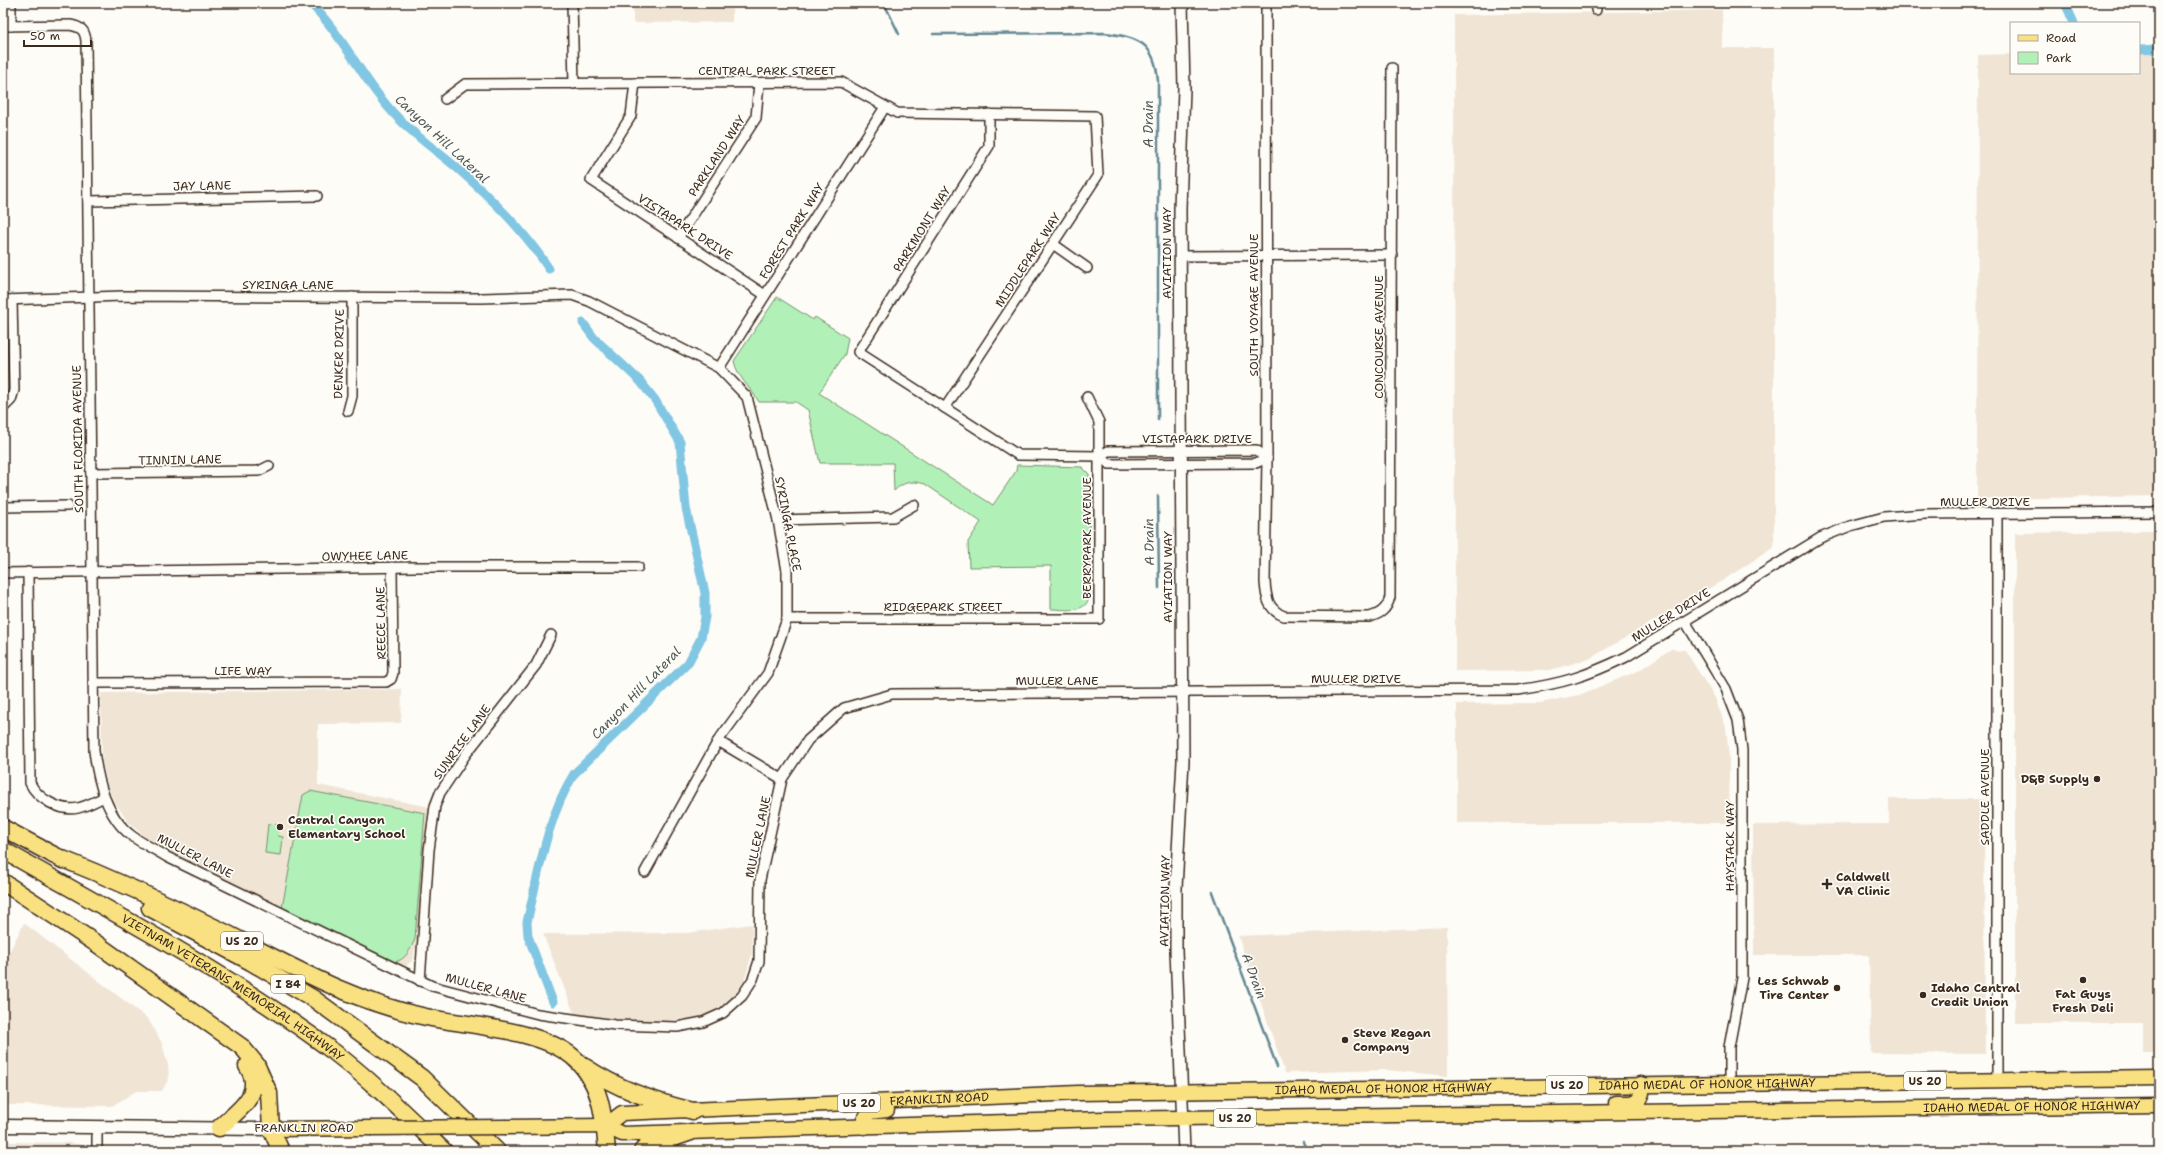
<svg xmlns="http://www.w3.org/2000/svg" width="2162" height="1154" viewBox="0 0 2162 1154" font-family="'Shantell Sans',sans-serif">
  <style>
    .built { fill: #f0e4d5 }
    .green { fill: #b1f1b8; stroke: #768e6b }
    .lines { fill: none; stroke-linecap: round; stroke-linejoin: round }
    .stream { stroke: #658894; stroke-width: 2.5 }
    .canal { stroke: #81c6e2; stroke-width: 9 }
    .minor-casing { stroke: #3b2a1e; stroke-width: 12 }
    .tertiary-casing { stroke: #3b2a1e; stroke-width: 14 }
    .secondary-casing { stroke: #3b2a1e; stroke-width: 15 }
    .primary-casing { stroke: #3b2a1e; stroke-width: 17 }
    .motorway-casing { stroke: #3b2a1e; stroke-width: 19 }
    .minor { stroke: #fdfcf7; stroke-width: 9 }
    .tertiary { stroke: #fdfcf7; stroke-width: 11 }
    .secondary { stroke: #fdfcf7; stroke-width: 12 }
    .primary { stroke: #f9e181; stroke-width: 14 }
    .motorway { stroke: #f9e181; stroke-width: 16 }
    .primary-bridge-casing { stroke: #3b2a1e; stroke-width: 17; stroke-linecap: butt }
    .primary-bridge { stroke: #f9e181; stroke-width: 14 }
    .poi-dot { fill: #3b2a1e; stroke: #fdfcf7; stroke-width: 1.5 }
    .labels { text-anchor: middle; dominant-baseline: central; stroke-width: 3.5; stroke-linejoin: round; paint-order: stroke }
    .shield { fill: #fdfcf7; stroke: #75695f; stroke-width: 1 }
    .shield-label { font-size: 11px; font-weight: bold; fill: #3b2a1e }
    .street-label { font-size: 12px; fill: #3b2a1e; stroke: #fdfcf7 }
    .poi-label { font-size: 12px; font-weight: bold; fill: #3b2a1e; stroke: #fdfcf7; text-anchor: start }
    .water-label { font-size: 13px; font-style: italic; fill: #505959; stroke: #fdfcf7 }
  </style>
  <rect width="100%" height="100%" fill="#fdfcf7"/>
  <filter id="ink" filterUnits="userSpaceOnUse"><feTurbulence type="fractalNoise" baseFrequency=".025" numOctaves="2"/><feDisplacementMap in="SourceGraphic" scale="8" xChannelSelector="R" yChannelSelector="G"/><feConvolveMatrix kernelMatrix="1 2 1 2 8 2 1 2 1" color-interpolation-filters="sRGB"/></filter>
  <g filter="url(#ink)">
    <g class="built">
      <polygon points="633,3 732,3 732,22 633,23"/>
      <polygon points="1722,10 1723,48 1774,48 1774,547 1725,579 1589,659 1550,670 1455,671 1454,15"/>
      <polygon points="2159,52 2159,496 1977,499 1978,55 2011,54 2011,73 2139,73 2139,53"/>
      <polygon points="2159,531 2159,1052 2143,1052 2143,1023 2015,1023 2015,533"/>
      <polygon points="1671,649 1685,650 1715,698 1726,727 1729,756 1729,823 1457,823 1457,704 1540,703 1579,695 1638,671"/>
      <polygon points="402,689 401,723 318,724 318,785 430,807 417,943 412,961 406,966 394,962 151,842 128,822 113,799 108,788 102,760 101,693"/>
      <polygon points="1889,799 1984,799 1985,1054 1871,1053 1869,955 1754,955 1753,825 1889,824"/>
      <polygon points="24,923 148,1019 162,1043 168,1065 169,1078 162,1091 136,1091 112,1106 3,1105 3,964"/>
      <polygon points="752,924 752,954 744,981 736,993 717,1009 705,1015 691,1019 669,1021 610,1019 574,1013 543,934 686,933"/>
      <polygon points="1447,927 1448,1076 1386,1070 1285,1073 1238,936"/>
      <polygon points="3,1142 72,1143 122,1151 3,1151"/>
    </g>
    <g class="green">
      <path d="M 777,297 L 813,320 L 815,317 L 848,338 L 845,354 L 819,393 L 993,505 L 1016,471 L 1017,465 L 1082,467 L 1089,474 L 1089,599 C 1083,614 1064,609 1051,609 L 1051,566 L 969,567 L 968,542 L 981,522 L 925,484 C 912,480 903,482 894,491 L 893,463 L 820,463 L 808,410 L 796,402 L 759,402 C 751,388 737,377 734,361 Z"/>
      <path d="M 310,791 L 425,813 L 415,939 C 410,950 406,960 394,962 L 282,908 L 303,795 Z"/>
      <polygon points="268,824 280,825 278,836 283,837 281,855 265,853"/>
    </g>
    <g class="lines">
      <g class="stream">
        <polyline points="884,3 899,34"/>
        <path d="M 933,34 L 1104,33 C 1139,37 1155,43 1158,81 L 1158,420"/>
        <polyline points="1158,496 1159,588"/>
        <polyline points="1212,892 1277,1067"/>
        <polyline points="1303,1142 1307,1151"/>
      </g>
      <g class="canal">
        <path d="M 310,3 C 345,37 364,84 399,119 C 417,137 438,152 457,168 C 492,199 524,230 549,269"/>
        <polyline points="2065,3 2074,23"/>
        <polyline points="2139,50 2159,49"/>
        <path d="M 553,1002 L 528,936 L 527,922 C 539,872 547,817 574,774 L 688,663 L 701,638 L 705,617 L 705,593 L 686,508 L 680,442 L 655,400 L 640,381 L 594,338 L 583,323"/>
      </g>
      <g class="minor-casing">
        <g id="minor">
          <polyline points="11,3 11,26"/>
          <polyline points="572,3 574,84"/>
          <path d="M 1266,3 L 1267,458 L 1265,582 C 1266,597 1268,610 1284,616 L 1369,617 C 1381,614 1387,609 1390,597 L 1392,68"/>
          <polyline points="1596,3 1596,10"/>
          <path d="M 3,26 L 70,25 C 81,27 85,30 86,41 L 94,751 C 98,781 106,817 132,836 C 143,844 156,850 167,857 L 432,986 L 538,1014 L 615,1025 L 677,1027 L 703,1022 L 723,1013 L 742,996 L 753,979 L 759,961 L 760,880 L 782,779 L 808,740 L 844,708 L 892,694 L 1518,690 C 1561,684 1587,676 1626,657 L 1820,538 L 1850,526 L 1884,517 L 1925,514 L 2159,512"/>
          <polyline points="635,83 631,116 591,180 765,295"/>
          <polyline points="445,99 465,84 841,82 897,113 1095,116 1098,175 945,408"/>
          <polyline points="989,114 989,146 858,352 1018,455 1100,456 1108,451 1256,450 1267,458"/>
          <polyline points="88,201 317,196"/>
          <polyline points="678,238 756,118 759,83"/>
          <polyline points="1053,244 1087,268"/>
          <polyline points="1180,256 1392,255"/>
          <polyline points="3,300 123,296 482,298 572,295 589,301 719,368 747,397 778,520 787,571 787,619 768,673 718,741 645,872"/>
          <polyline points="719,368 885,107"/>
          <polyline points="3,408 11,400 14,390 12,300"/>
          <polyline points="348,411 352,396 352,297"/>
          <polyline points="1100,456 1109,464 1256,463 1267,458"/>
          <polyline points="91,473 259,471 269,466"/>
          <polyline points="3,507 68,506"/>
          <polyline points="1997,514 1997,1080"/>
          <polyline points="778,520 893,517 914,505"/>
          <path d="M 28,572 L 30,783 C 37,798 60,812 78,808 C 87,806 96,801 104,797"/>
          <polyline points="3,573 414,567 638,567"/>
          <polyline points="787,619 1099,619 1099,422 1087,397"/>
          <polyline points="1685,621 1726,689 1738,720 1742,750 1742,978 1729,1047 1729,1083"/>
          <polyline points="93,683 386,682 391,679 393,673 392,567"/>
          <polyline points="718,741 782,779"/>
          <polyline points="420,981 429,850 435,806 440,793 466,754 536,665 551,635"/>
          <polyline points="97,1127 97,1151"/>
        </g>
      </g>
      <g class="tertiary-casing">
        <polyline id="tertiary" points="1182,3 1184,88 1180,208 1183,761 1176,888 1176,950 1184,1151"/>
      </g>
      <g class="secondary-casing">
        <polyline id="secondary" points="3,1126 271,1129"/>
      </g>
      <g class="primary-casing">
        <g id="primary">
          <polyline points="1616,1103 1632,1103 1639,1100 1642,1094 1641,1084"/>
          <path id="s1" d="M 605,1126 L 622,1113 L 1078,1093 L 2159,1078"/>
          <path id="s2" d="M 506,1127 L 605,1126 L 622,1134 L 1103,1119 L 2159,1105"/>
          <polyline points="864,1127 864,1120 869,1112 887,1110"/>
          <polyline points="271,1129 370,1128"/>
        </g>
      </g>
      <g class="motorway-casing">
        <g id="motorway">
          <polyline points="3,828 63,860"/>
          <path id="s3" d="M 3,850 C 115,914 230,974 334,1052 C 373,1082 408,1117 444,1151"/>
          <path d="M 53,855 C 111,878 168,904 224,932 C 289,965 353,1002 426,1017 C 468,1026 540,1029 573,1057 C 601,1080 604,1117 607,1151"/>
          <polyline points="3,882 97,944 242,1047 256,1064 269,1093 271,1129 281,1151"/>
          <polyline points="150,908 251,962 314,999 422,1078 497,1151"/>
          <path d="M 585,1067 C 618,1089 654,1102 693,1111"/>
          <path d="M 219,1128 C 237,1111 266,1094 247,1066"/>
          <polyline points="642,1151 645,1148 691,1132"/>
        </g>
      </g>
      <use href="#minor" class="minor"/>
      <use href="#tertiary" class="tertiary"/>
      <use href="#secondary" class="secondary"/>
      <use href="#primary" class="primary"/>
      <use href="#motorway" class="motorway"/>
      <g class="primary-bridge-casing">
        <polyline id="primary-bridge" points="370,1128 506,1127"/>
      </g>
      <use href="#primary-bridge" class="primary-bridge"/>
    </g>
  </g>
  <g class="poi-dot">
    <circle cx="2097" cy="779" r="4"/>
    <circle cx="280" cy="827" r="4"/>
    <path d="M1825 878h4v4h4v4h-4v4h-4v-4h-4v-4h4z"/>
    <circle cx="2083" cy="980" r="4"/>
    <circle cx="1837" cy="988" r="4"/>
    <circle cx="1923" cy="995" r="4"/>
    <circle cx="1345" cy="1040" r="4"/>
  </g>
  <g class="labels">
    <g class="shield">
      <rect x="221" y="932" width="42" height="18" rx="3"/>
      <rect x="271" y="975" width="34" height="18" rx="3"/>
      <rect x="1904" y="1072" width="42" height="18" rx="3"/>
      <rect x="1546" y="1076" width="42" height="18" rx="3"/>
      <rect x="838" y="1094" width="42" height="18" rx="3"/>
      <rect x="1214" y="1109" width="42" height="18" rx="3"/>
    </g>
    <g class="shield-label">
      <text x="242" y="941">US 20</text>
      <text x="288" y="984">I 84</text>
      <text x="1925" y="1081">US 20</text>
      <text x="1567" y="1085">US 20</text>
      <text x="859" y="1103">US 20</text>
      <text x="1235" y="1118">US 20</text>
    </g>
    <g class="street-label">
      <text x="767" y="71">CENTRAL PARK STREET</text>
      <text transform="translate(717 156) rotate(-57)">PARKLAND WAY</text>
      <text transform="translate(202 186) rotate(-1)">JAY LANE</text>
      <text transform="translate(685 227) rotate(33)">VISTAPARK DRIVE</text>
      <text transform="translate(922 229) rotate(-58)">PARKMONT WAY</text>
      <text transform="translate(792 231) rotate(-58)">FOREST PARK WAY</text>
      <text transform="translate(1167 253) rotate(-90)">AVIATION WAY</text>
      <text transform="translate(1028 260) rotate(-57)">MIDDLEPARK WAY</text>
      <text x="288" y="285">SYRINGA LANE</text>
      <text transform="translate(1254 305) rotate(-90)">SOUTH VOYAGE AVENUE</text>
      <text transform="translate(1379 337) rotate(-90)">CONCOURSE AVENUE</text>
      <text transform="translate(339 354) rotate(-89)">DENKER DRIVE</text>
      <text transform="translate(78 439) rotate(-91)">SOUTH FLORIDA AVENUE</text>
      <text x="1197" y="439">VISTAPARK DRIVE</text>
      <text transform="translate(180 460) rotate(-1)">TINNIN LANE</text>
      <text x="1985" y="502">MULLER DRIVE</text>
      <text transform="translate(788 524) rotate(79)">SYRINGA PLACE</text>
      <text transform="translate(1087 538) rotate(-90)">BERRYPARK AVENUE</text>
      <text transform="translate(365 556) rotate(-1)">OWYHEE LANE</text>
      <text transform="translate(1168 577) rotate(-90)">AVIATION WAY</text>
      <text x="943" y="607">RIDGEPARK STREET</text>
      <text transform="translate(1671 615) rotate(-32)">MULLER DRIVE</text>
      <text transform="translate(381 623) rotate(-91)">REECE LANE</text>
      <text x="243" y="671">LIFE WAY</text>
      <text x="1356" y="679">MULLER DRIVE</text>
      <text x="1057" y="681">MULLER LANE</text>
      <text transform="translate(462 742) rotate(-54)">SUNRISE LANE</text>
      <text transform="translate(1985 797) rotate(-90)">SADDLE AVENUE</text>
      <text transform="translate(758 837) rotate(-78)">MULLER LANE</text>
      <text transform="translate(1730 846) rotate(-90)">HAYSTACK WAY</text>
      <text transform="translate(195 856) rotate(27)">MULLER LANE</text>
      <text transform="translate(1165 901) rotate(-89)">AVIATION WAY</text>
      <text transform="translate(486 988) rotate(15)">MULLER LANE</text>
      <text stroke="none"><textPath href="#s3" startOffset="268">VIETNAM VETERANS MEMORIAL HIGHWAY</textPath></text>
      <text stroke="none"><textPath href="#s1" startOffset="1107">IDAHO MEDAL OF HONOR HIGHWAY</textPath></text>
      <text stroke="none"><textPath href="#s1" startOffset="783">IDAHO MEDAL OF HONOR HIGHWAY</textPath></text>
      <text stroke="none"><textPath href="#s1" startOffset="339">FRANKLIN ROAD</textPath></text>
      <text stroke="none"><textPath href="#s2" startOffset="1528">IDAHO MEDAL OF HONOR HIGHWAY</textPath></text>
      <text x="304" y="1128">FRANKLIN ROAD</text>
    </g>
    <g class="poi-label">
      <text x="2089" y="779" text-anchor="end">D&amp;B Supply</text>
      <text x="288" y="820">Central Canyon<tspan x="288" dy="14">Elementary School</tspan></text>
      <text x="1836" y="877">Caldwell<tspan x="1836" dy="14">VA Clinic</tspan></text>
      <text x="1829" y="981" text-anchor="end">Les Schwab<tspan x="1829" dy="14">Tire Center</tspan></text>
      <text x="1931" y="988">Idaho Central<tspan x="1931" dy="14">Credit Union</tspan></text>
      <text x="2083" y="994" text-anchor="middle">Fat Guys<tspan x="2083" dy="14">Fresh Deli</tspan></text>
      <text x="1353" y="1033">Steve Regan<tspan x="1353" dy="14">Company</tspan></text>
    </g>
    <g class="water-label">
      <text transform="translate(1148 124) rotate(-90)">A Drain</text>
      <text transform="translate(442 139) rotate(43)">Canyon Hill Lateral</text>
      <text transform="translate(1149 542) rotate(-91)">A Drain</text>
      <text transform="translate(636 693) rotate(-46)">Canyon Hill Lateral</text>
      <text transform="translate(1254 976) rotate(70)">A Drain</text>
    </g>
  </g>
  <rect width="2162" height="1154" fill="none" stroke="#fdfcf7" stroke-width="16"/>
  <rect x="8" y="8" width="2146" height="1138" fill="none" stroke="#3b2a1e" stroke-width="1.5" filter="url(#ink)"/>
  <rect x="2010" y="22" width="130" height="52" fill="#fdfcf7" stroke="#afa8a0"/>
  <rect x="2018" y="35" width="20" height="6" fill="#f9e181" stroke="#afa8a0"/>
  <text x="2046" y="42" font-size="12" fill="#3b2a1e">Road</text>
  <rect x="2018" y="52" width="20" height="12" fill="#b1f1b8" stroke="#afa8a0"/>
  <text x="2046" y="62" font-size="12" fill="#3b2a1e">Park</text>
  <path d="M24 40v6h67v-6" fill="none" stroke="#3b2a1e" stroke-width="2"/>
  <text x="30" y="40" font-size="12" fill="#3b2a1e" stroke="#fdfcf7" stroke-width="3" paint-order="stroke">50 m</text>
</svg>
